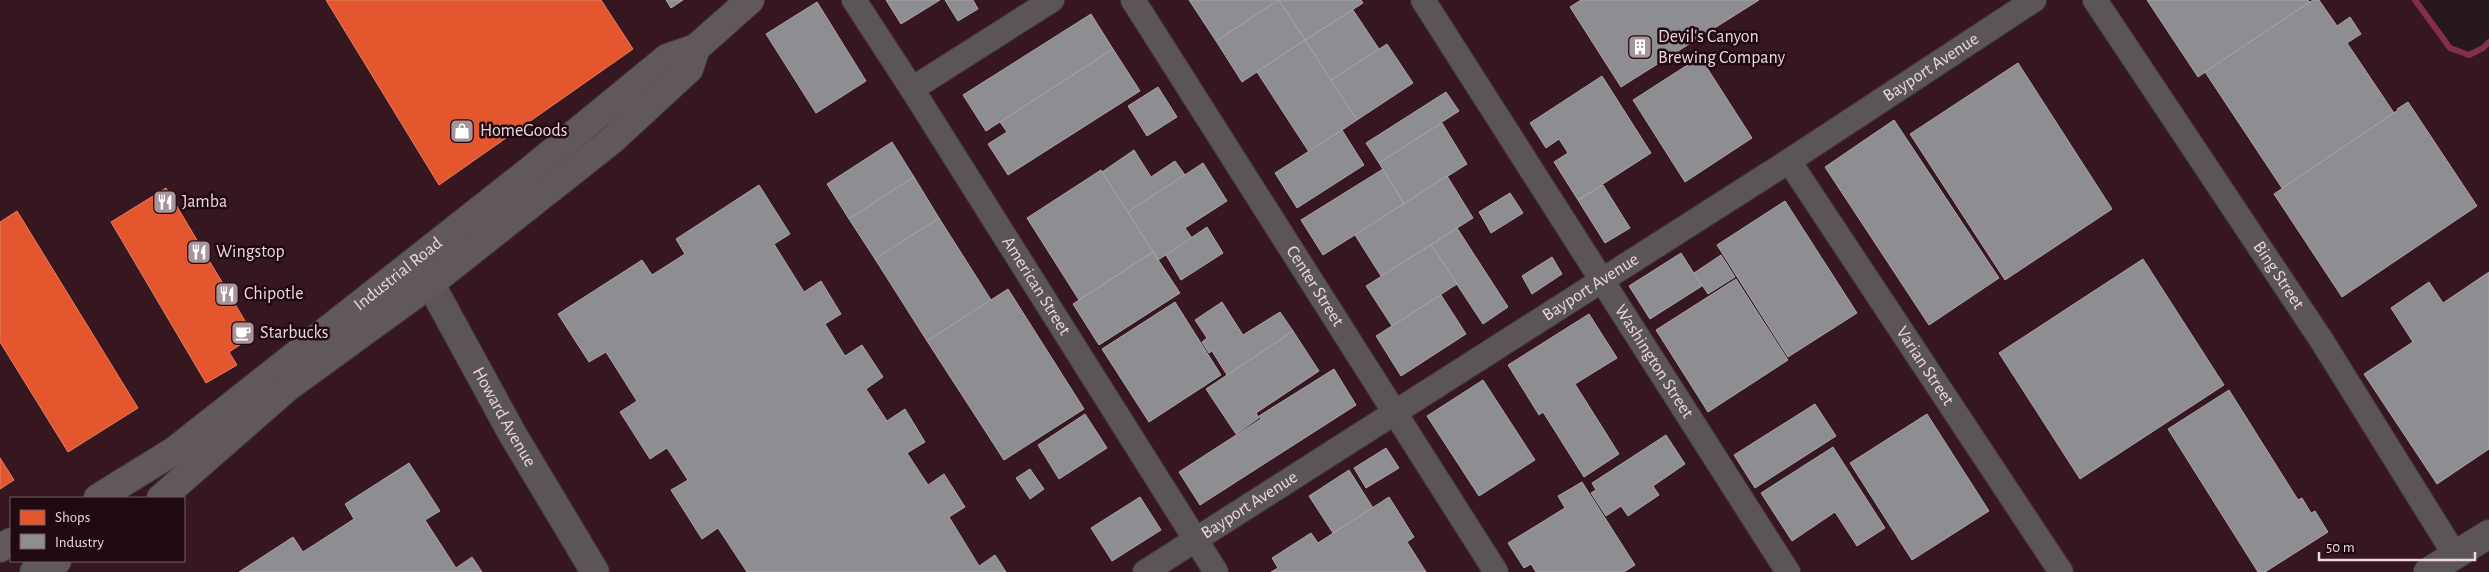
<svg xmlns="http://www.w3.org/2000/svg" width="2489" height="572" viewBox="0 0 2489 572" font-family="'Alegreya Sans',sans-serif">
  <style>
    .built { fill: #361720; fill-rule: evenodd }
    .shops { fill: #e4572e; stroke: #e67e62 }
    .industry { fill: #8d8d92; stroke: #aaa4a8 }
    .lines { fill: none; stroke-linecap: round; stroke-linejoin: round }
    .stream { stroke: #832f4c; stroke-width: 6 }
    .minor-casing { stroke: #413438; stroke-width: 26 }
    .tertiary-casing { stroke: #413438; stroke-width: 30 }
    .secondary-casing { stroke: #413438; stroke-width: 30 }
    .minor { stroke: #5c5557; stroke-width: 24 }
    .tertiary { stroke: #5c5557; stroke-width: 28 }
    .secondary { stroke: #605859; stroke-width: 28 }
    .labels { text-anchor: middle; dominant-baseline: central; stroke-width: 5; stroke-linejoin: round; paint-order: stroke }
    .poi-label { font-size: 18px; fill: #ecd8dd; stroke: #210911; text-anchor: start }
    .street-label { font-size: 18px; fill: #ecd8dd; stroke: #210911 }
  </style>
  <rect width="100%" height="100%" fill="#26181c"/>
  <path class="built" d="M 0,0 L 2415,0 L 2450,48 L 2469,55 L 2483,48 L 2489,42 L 2489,572 L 0,572 ZM 11,498 L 184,498 L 184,561 L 11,561 Z"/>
  <g class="shops">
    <polygon points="326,0 601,0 633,49 439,185"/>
    <polygon points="166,188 254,336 229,352 237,365 206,383 111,222"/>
    <polygon points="17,211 138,408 68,452 0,342 0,222"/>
    <polygon points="0,458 14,480 0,489"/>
  </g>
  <g class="industry">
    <polygon points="666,0 683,0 671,8"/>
    <polygon points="886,0 940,0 901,24"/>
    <polygon points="945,0 973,0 978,9 958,21"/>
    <polygon points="1189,0 1279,0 1216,41"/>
    <polygon points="1279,0 1361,0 1363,3 1305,40"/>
    <polygon points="1279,0 1305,40 1242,82 1216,41"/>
    <polygon points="1581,0 1759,0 1621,87 1570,7"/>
    <polygon points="2147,0 2308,0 2310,2 2198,77"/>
    <polygon points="2313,0 2319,0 2337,26 2350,17 2361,34 2347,43 2394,113 2282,188 2205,72"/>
    <polygon points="817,2 866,81 816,113 766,34"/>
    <polygon points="1353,10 1379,49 1331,80 1305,40"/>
    <polygon points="1091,14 1113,49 986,131 963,95"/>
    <polygon points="1305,40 1357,120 1309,152 1257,72"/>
    <polygon points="1387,44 1413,83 1357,120 1331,80"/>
    <polygon points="1113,49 1140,91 1008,175 988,144 1007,132 1000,122"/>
    <polygon points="1700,57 1752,138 1685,182 1633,100"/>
    <polygon points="2018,63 2112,209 2005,280 1910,134"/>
    <polygon points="1602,76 1651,153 1578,200 1554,162 1568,153 1559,139 1546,148 1530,123"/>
    <polygon points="1158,87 1177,117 1147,136 1128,106"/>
    <polygon points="1446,92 1459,111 1379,163 1366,143"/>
    <polygon points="2408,102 2477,206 2342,297 2274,194 2398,110 2397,109"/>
    <polygon points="1894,120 1999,278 1929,325 1825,167"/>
    <polygon points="1442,123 1467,164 1404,204 1379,163"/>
    <polygon points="1342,130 1364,165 1297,208 1275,173"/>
    <polygon points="892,142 914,177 849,219 827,184"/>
    <polygon points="1134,150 1151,177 1175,161 1185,175 1128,212 1102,172"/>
    <polygon points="1203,163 1227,201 1185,228 1192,238 1158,260 1128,212"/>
    <polygon points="1383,169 1404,204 1323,255 1301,220"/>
    <polygon points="1101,170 1153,252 1079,300 1027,218"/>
    <polygon points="1447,176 1473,218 1381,276 1355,235"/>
    <polygon points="914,177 939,218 875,259 849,219"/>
    <polygon points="759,185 790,234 774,244 804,292 821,281 841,314 825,324 845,356 862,345 883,377 866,389 887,421 905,409 925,442 907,453 928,485 944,474 965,507 949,517 979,566 995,555 1006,572 747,572 718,528 702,539 671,490 688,480 667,448 650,459 620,412 637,401 606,352 589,362 558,314 642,260 652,275 685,254 676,239"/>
    <polygon points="1603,185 1630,228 1605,243 1578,200"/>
    <polygon points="1510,193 1523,213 1491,233 1479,212"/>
    <polygon points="1785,201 1857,313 1788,357 1717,245"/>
    <polygon points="939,218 991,300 927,341 875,259"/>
    <polygon points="1207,227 1223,253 1181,280 1166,255"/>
    <polygon points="1457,228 1508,307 1483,324 1431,245"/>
    <polygon points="1431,245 1457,284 1392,326 1366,286"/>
    <polygon points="1153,252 1180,293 1099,345 1073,304"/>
    <polygon points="1681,253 1702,286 1650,319 1629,286"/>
    <polygon points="1721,255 1735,277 1708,294 1694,273"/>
    <polygon points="1552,257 1562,274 1532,294 1522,276"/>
    <polygon points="2143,259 2224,385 2080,479 1999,353"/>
    <polygon points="2489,272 2489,449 2437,484 2364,374 2413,342 2391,308 2429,282 2443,303"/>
    <polygon points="1736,279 1788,360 1708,412 1656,330"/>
    <polygon points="1008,289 1084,409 1004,460 927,341"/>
    <polygon points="1441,295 1466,334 1401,376 1376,336"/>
    <polygon points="1175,302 1221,375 1149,422 1102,349"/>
    <polygon points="1222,302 1243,335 1280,312 1293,331 1227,375 1212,351 1209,353 1202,342 1207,338 1195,320"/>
    <polygon points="1589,314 1617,358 1575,384 1619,454 1584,477 1543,412 1539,415 1508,365"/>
    <polygon points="1293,331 1319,371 1256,413 1259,418 1236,434 1206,389"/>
    <polygon points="1334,369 1356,405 1200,505 1179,472 1261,419 1259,416"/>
    <polygon points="1483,380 1535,460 1479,496 1427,416"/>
    <polygon points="2229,390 2298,500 2302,498 2311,513 2315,511 2328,532 2265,572 2258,572 2168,429"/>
    <polygon points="1815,404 1836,436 1755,488 1734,455"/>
    <polygon points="1085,414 1107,448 1059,479 1038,445"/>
    <polygon points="1927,414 1989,511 1912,560 1850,463"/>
    <polygon points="1666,435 1685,464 1653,486 1659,495 1628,516 1621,506 1606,516 1591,493 1596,490 1592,483"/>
    <polygon points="1833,447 1885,528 1857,546 1835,512 1792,541 1761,493"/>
    <polygon points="1386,448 1399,468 1366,488 1354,468"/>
    <polygon points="409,463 440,511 425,520 456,568 472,557 482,572 239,572 293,537 303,552 354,519 345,504"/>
    <polygon points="1030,469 1044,489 1030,499 1016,478"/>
    <polygon points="1349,470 1373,508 1333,533 1309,496"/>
    <polygon points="1582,482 1635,565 1624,572 1536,572 1531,564 1524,568 1508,543 1565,508 1558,496"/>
    <polygon points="1140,497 1161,530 1112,561 1091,528"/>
    <polygon points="1389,497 1414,537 1407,542 1426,572 1271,572 1278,568 1272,558 1311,533 1318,543"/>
  </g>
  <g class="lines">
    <polyline class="stream" points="2415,0 2450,48 2469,55 2483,48 2489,42"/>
    <g class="minor-casing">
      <g id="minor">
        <path id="s1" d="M 854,0 L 912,89 L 1216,572"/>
        <path id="s2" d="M 1133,0 L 1496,572"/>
        <path id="s3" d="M 1423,0 L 1788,572"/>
        <path id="s4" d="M 2095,0 L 2322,341 L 2455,555"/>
        <polyline points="912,89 1052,0"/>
        <path id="s5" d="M 1789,161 L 2061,572"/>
        <path id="s6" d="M 1145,572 L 1789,161 L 2034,0"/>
      </g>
    </g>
    <g class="tertiary-casing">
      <g id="tertiary">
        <path id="s7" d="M 419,263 L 513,435 L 595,572"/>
        <polyline points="2428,572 2489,534"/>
      </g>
    </g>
    <g class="secondary-casing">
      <g id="secondary">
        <path id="s8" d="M 98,498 L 174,451 L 528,172 L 667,58 L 696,48 L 750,0"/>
        <polyline points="161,498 288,387 431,283 612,140 689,69 696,48"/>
        <polyline points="0,548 11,542"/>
        <polyline points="34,572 57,561"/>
      </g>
    </g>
    <use href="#minor" class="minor"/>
    <use href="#tertiary" class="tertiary"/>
    <use href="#secondary" class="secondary"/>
  </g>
  <defs>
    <g id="building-square" transform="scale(1.25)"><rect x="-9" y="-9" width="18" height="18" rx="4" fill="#a79599" stroke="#210911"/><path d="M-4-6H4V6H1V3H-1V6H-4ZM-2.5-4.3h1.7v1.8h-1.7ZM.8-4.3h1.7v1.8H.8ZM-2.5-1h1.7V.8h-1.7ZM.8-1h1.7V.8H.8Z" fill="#fff"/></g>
    <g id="shop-square" transform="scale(1.25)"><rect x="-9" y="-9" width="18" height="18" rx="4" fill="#a79599" stroke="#210911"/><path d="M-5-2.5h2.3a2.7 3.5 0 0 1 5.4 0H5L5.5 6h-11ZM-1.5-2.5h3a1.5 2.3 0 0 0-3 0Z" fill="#fff"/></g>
    <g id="restaurant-square" transform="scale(1.25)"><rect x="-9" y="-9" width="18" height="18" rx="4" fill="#a79599" stroke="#210911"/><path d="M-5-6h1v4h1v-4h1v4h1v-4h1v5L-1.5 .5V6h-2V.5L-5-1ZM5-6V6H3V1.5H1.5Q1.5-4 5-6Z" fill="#fff"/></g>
    <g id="cafe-square" transform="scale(1.25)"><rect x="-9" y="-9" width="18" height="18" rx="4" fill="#a79599" stroke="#210911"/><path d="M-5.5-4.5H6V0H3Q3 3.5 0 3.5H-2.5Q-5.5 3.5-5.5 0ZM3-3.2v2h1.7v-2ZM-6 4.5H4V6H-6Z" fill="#fff"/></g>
  </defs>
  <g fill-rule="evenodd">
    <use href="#building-square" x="1640" y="47"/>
    <use href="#shop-square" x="462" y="131"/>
    <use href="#restaurant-square" x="165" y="202"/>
    <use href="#restaurant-square" x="199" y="252"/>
    <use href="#restaurant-square" x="227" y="294"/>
    <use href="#cafe-square" x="243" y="333"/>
  </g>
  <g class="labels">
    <g class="poi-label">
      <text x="1658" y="37">Devil's Canyon<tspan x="1658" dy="21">Brewing Company</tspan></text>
      <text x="480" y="131">HomeGoods</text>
      <text x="182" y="202">Jamba</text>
      <text x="216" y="252">Wingstop</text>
      <text x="244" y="294">Chipotle</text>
      <text x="260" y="333">Starbucks</text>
    </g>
    <g class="street-label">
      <text stroke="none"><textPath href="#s6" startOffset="934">Bayport Avenue</textPath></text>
      <text stroke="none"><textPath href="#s8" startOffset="375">Industrial Road</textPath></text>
      <text stroke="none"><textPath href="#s4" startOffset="331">Bing Street</textPath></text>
      <text stroke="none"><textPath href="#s1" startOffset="339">American Street</textPath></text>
      <text stroke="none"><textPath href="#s2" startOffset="339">Center Street</textPath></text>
      <text stroke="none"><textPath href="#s6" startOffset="529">Bayport Avenue</textPath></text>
      <text stroke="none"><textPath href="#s3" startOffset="429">Washington Street</textPath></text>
      <text stroke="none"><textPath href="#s5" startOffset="246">Varian Street</textPath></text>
      <text stroke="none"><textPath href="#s7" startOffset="176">Howard Avenue</textPath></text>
      <text stroke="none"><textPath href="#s6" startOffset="124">Bayport Avenue</textPath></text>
    </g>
  </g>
  <rect x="10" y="497" width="175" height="65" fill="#210911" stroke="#725c63"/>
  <rect x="20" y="510" width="25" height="15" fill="#e4572e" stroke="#725c63"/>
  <text x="55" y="522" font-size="15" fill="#ecd8dd">Shops</text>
  <rect x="20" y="534" width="25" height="15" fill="#8d8d92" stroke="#725c63"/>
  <text x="55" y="547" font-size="15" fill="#ecd8dd">Industry</text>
  <path d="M2319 552v8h156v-8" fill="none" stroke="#ecd8dd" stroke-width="2.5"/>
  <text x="2326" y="552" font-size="15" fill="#ecd8dd" stroke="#210911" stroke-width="4" paint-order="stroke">50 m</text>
</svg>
